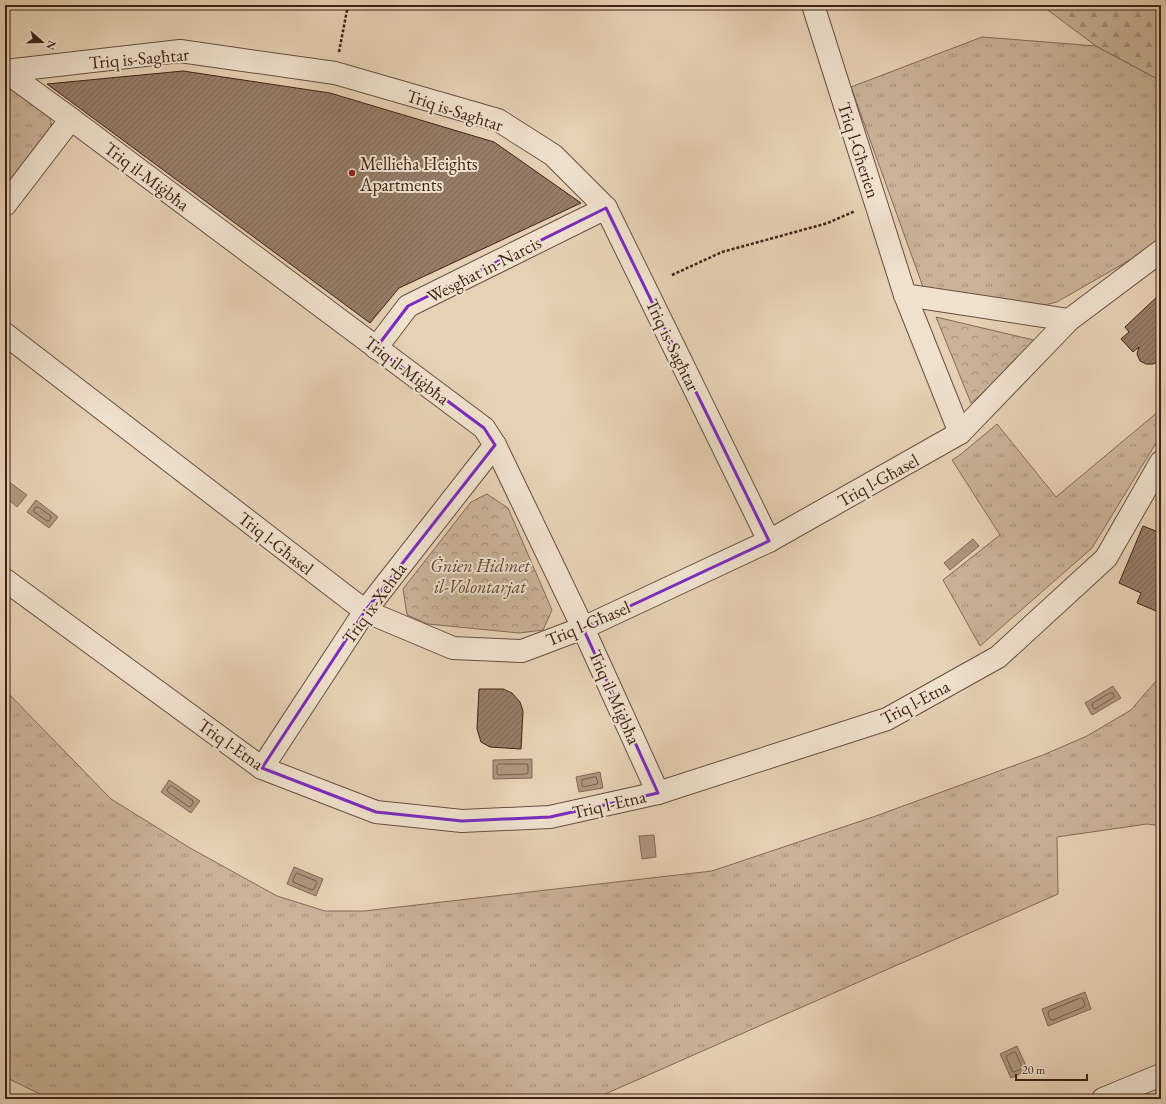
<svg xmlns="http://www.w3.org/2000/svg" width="1166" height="1104" viewBox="0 0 1166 1104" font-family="'EB Garamond',serif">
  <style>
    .grass { fill: url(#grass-tufts); stroke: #846a57 }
    .forest { fill: url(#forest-firs); stroke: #846a57 }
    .park { fill: url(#park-crowns); stroke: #846a57 }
    .water { fill: #ad967e; stroke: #816854 }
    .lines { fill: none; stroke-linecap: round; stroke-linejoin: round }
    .shore { stroke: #765c4a; stroke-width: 1 }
    .building { fill: url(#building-hatch); stroke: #3f2215 }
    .minor-casing { stroke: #694e3d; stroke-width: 24 }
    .path { stroke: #3f2215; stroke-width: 2.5; stroke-dasharray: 3 2; stroke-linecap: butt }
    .minor { stroke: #efe1ce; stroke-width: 22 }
    .marked { fill: none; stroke: #7b2cbf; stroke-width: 3; stroke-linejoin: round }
    .poi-dot { fill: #8f2418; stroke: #efe1ce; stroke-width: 1.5 }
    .labels { text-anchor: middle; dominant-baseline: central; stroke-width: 4; stroke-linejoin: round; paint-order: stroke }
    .street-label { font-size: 18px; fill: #3f2215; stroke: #efe1ce }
    .poi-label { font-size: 18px; fill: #3f2215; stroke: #efe1ce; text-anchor: start }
    .park-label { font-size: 18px; font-style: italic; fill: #624636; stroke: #efe1ce }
  </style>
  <defs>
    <pattern id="grass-tufts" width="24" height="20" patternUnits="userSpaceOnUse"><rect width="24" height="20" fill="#cab399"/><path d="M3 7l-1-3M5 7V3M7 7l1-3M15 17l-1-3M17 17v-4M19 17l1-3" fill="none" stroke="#a5917c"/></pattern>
    <pattern id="forest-firs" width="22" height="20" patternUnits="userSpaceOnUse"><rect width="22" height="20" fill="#cab399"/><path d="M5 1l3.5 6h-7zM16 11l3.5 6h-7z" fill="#a5917c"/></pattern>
    <pattern id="park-crowns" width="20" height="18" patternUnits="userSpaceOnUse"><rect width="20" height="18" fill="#cab399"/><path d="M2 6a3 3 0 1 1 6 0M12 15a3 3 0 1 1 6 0" fill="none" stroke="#a5917c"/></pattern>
    <pattern id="building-hatch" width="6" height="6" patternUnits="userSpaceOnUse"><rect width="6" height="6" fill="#967d68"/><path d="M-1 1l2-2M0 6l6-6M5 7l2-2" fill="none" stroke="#7c6654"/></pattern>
  </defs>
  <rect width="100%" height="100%" fill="#e6d1b4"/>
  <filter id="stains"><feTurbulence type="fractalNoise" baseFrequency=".005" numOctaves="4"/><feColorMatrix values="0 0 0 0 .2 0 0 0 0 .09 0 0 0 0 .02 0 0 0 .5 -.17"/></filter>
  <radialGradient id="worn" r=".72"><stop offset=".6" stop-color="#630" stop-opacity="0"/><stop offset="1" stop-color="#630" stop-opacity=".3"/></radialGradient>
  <g class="grass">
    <polygon points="982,37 1096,46 1161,81 1161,242 1057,302 1015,312 923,287 851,87"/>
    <polygon points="5,83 49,115 52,127 5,186"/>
    <polygon points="1159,411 1161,414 1161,435 1092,548 980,646 943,580 1000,535 952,460 960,455 997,424 1056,497"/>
    <polygon points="1161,675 1161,826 1147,824 1057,837 1058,894 594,1099 50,1099 5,1077 5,690 111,799 190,848 277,896 325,911 364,911 712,871 873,817 1043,755 1087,736 1131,710"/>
  </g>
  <polygon class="forest" points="1041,5 1161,5 1161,81 1096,46"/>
  <g class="park">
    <polygon points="936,317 1042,342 971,403"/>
    <polygon points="487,494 508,508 552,610 543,630 519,633 428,624 407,615 403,589 471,502"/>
  </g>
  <g class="water">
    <polygon points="5,479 27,495 17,507 5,497"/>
    <polygon points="36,500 58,517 49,528 27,512"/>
    <polygon points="973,539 979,546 950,570 944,563"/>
    <polygon points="1113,686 1121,698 1092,715 1085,703"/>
    <polygon points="532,759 532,778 493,779 493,760"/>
    <polygon points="600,772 603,788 579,792 576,777"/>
    <polygon points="169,780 200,801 191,813 161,792"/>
    <polygon points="654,835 656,857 642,859 639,836"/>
    <polygon points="294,867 323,879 316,896 287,884"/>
    <polygon points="1085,992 1091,1009 1048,1026 1042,1009"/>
    <polygon points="1017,1046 1028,1070 1011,1078 1000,1054"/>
  </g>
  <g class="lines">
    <g class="shore">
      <polygon points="36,507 38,507 51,516 51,518 49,521 47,521 34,512 34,510"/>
      <polygon points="1110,693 1113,693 1114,697 1095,709 1093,708 1092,704"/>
      <polygon points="499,764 527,764 528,765 528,773 526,774 498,775 497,773 497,766"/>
      <polygon points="596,777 598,783 597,784 584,787 582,786 582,780"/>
      <polygon points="172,786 193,801 193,803 191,806 189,807 168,792 167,790 169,787"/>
      <polygon points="297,873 316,881 317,883 314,889 312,890 293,882 293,880"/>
      <polygon points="1081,998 1083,999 1085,1005 1084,1007 1053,1020 1050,1019 1048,1013 1049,1011"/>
      <polygon points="1014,1052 1016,1053 1022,1067 1021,1069 1014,1072 1012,1071 1006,1057"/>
    </g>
  </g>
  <g class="building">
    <polygon points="183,71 330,93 494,142 581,203 399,288 370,323 47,84"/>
    <polygon points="1161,293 1161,355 1158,362 1153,364 1146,364 1140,361 1137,354 1139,347 1133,352 1121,339 1129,332 1125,327"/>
    <polygon points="1143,526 1161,533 1161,542 1159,546 1161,547 1161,613 1137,603 1141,593 1119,583"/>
    <polygon points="479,689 503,689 512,693 520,702 523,711 521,749 490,747 481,742 477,729"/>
  </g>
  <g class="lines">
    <g class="minor-casing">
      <g id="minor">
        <polyline points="813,5 905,295 960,433"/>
        <polyline points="5,71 180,51 335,73 498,120 553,155 606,208 769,541"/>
        <polyline points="5,71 71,119 484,428 495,445 583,628 658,793"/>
        <polyline points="5,205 71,119"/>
        <polyline points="905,295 1069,320"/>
        <polyline points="5,334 365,611 453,648 522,651 583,628 769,541 960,433 1069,320 1161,251"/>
        <polyline points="376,348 408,306 606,208"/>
        <polyline points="5,580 262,768 376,812 462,821 550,817 658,793 887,719 998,657 1106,558 1161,462"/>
        <polyline points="262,768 365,611 495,445"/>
        <polyline points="1103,1099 1161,1075"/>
      </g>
    </g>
    <g class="path">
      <polyline points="339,52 348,5"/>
      <polyline points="672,275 722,252 828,223 855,211"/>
    </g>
    <use href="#minor" class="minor"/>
  </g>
  <path class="marked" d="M 606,208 L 769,541 L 583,628 L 658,793 L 550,817 L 462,821 L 376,812 L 262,768 L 365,611 L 495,445 L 484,428 L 376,348 L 408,306 Z"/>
  <circle class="poi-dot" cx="352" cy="173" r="4"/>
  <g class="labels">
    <g class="street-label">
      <text transform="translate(139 58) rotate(-5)">Triq is-Sagħtar</text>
      <text transform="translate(455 110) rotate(18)">Triq is-Sagħtar</text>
      <text transform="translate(859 150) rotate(72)">Triq l-Għerien</text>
      <text transform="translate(147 176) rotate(37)">Triq il-Miġbħa</text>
      <text transform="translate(484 269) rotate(-27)">Wesgħat in-Narcis</text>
      <text transform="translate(673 345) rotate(64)">Triq is-Sagħtar</text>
      <text transform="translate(407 370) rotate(37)">Triq il-Miġbħa</text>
      <text transform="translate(878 480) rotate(-29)">Triq l-Għasel</text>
      <text transform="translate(276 543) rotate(38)">Triq l-Għasel</text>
      <text transform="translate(374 603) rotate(-54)">Triq ix-Xehda</text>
      <text transform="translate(588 623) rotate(-23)">Triq l-Għasel</text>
      <text transform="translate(615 697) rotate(66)">Triq il-Miġbħa</text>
      <text transform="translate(915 702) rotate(-28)">Triq l-Etna</text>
      <text transform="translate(231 744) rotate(35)">Triq l-Etna</text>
      <text transform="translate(609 804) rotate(-13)">Triq l-Etna</text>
    </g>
    <g class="poi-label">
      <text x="360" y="163">Mellieħa Heights<tspan x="360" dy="21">Apartments</tspan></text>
    </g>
    <g class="park-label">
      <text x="480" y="565">Ġnien Ħidmet<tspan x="480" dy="21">il-Volontarjat</tspan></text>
    </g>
  </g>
  <rect width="1166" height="1104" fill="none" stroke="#e6d1b4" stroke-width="20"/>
  <rect x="6" y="6" width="1154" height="1092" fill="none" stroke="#3f2215" stroke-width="2"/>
  <rect x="10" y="10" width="1146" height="1084" fill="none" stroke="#3f2215"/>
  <g transform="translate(42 42) rotate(110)" stroke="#efe1ce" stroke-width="3" paint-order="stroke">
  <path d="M0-3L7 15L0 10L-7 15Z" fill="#3f2215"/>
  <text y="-6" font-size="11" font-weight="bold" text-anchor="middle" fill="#3f2215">N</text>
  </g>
  <path d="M1016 1074v6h71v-6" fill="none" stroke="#3f2215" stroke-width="2"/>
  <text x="1022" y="1074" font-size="12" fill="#3f2215" stroke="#efe1ce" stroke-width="3" paint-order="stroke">20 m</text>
  <rect width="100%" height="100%" filter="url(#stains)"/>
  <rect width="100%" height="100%" fill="url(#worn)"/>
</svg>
